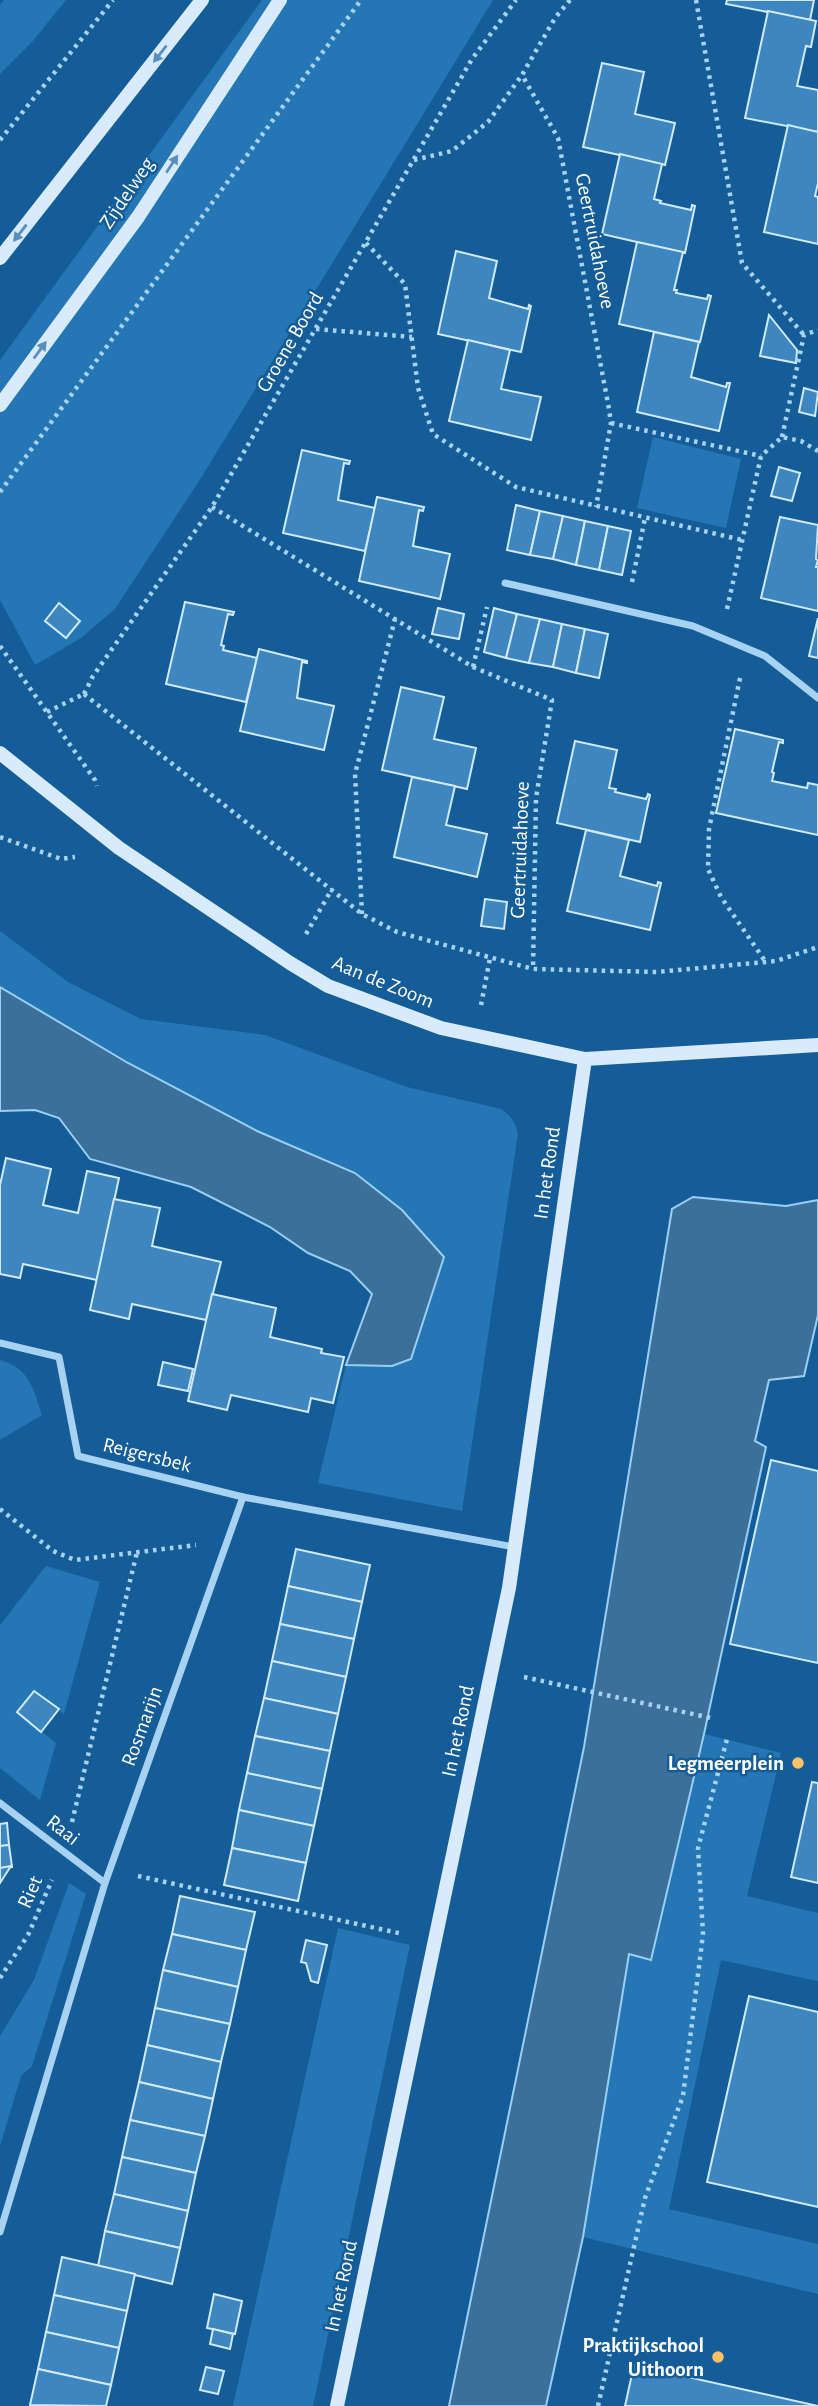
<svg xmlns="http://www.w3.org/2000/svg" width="818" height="2406" viewBox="0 0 818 2406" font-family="'Alegreya Sans',sans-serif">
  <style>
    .green { fill: #2476b5 }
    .water { fill: #3c709a; stroke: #9acff5; stroke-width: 2 }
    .building { fill: #3d86c0; stroke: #d0e9fd; stroke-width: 2 }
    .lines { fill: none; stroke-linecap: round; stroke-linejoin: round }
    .path { stroke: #a8d2f2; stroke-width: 4.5; stroke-dasharray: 3.5 5; stroke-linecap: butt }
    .street { stroke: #a8d2f2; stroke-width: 7 }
    .secondary { stroke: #d7ebfc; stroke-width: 14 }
    .oneway { fill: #598fbc }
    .poi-dot { fill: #ffc269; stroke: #155d99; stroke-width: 2.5 }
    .labels { text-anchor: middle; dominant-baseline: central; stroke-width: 5; stroke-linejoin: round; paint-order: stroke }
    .street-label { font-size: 21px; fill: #fff; stroke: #155d99 }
    .poi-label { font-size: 21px; font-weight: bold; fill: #fff; stroke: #155d99; text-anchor: end }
  </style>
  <rect width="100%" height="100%" fill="#155d99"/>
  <g class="green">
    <polygon points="4,0 66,0 32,42 0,74 0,5"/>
    <polygon points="262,0 493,0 201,478 115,609 81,638 35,665 0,600 0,360"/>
    <polygon points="653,437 741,459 726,528 637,508"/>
    <path d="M 0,931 L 68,982 L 141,1019 L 265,1035 L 407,1087 L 501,1109 C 511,1116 515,1121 518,1133 L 462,1511 L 318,1483 L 346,1365 L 392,1366 L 355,1173 L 257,1131 L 128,1063 L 0,987 Z"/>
    <path d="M 0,1360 C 30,1369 33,1388 42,1415 L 0,1440 Z"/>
    <polygon points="46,1566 100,1582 64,1714 34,1691 17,1712 56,1743 40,1800 0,1768 0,1625"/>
    <polygon points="704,1734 781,1753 747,1896 818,1913 818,1981 721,1960 669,2209 818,2244 818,2294 583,2237 629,1953 651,1960"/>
    <polygon points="69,1883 86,1894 32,2066 21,2076 0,2146 0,2036 34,1980"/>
    <polygon points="338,1928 410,1945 313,2406 233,2406"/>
  </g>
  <g class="water">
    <polygon points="0,987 128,1063 257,1131 355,1173 402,1210 444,1257 411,1359 392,1366 346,1365 372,1294 350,1271 308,1253 270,1227 191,1187 90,1159 59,1118 35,1110 0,1111"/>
    <polygon points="693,1197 786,1206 818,1200 818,1315 804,1376 769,1380 755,1441 766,1447 704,1734 651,1960 629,1954 583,2237 546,2406 449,2406 584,1747 672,1209"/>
  </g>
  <g class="building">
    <polygon points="727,0 814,0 810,20 726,4"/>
    <polygon points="768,11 816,21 811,47 806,46 797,86 818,90 818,132 745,118"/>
    <polygon points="602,63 644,72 635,114 675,123 665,165 583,147"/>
    <polygon points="788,125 818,132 818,183 815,196 818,197 818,244 764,232"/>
    <polygon points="620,154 662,164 654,199 661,201 660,203 691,210 692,205 695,206 685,253 602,234"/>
    <polygon points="637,242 683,252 674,290 677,290 676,293 707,299 708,295 711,296 700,342 619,324"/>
    <polygon points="456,251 497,261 489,298 528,309 529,305 531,306 521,352 438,334"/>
    <polygon points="769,315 797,350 796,363 760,356"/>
    <polygon points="654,332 699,342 691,377 726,387 727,383 730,383 719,431 637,412"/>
    <polygon points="468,340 510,350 501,389 541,397 531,440 449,421"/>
    <polygon points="804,388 818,392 815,416 799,412"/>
    <polygon points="302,450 350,461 349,464 344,463 338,500 375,508 365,551 283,533"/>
    <polygon points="779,467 800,473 792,501 771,496"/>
    <polygon points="377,497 424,507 423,511 419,510 413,546 450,554 440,599 359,581"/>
    <polygon points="516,505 540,511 530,555 507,550"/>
    <polygon points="540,511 563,516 553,559 530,555"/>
    <polygon points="563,516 585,521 576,565 553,559"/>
    <polygon points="780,517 818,525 816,559 818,560 816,567 818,567 818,611 761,598"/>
    <polygon points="585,521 608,526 599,570 576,565"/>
    <polygon points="608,526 631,531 622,575 599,570"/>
    <polygon points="185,602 234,612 233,615 228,614 221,645 224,646 223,650 257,658 246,702 166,684"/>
    <polygon points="59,603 80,621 66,638 45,621"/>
    <polygon points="438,608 464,614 459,639 432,634"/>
    <polygon points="494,608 517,614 506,658 484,652"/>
    <polygon points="517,614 540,619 529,663 506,658"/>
    <polygon points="818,618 818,658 809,656"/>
    <polygon points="540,619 562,624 553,667 529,663"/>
    <polygon points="562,624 585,629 576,673 553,667"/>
    <polygon points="585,629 608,634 599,678 576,673"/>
    <polygon points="259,649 307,661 307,663 302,662 297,698 334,706 324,750 240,731"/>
    <polygon points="401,687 444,697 434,739 476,748 467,789 382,770"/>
    <polygon points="735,729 783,740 783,743 779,742 772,772 774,773 772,781 807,788 808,783 818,785 818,835 716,813"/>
    <polygon points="575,741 617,750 609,788 616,789 615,792 646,799 648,794 650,795 640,842 557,823"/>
    <polygon points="412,777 455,786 446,825 487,834 477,877 394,857"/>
    <polygon points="586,830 629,840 620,876 657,886 658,882 661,883 650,930 567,911"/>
    <polygon points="485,899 507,902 504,929 481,926"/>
    <polygon points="6,1158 51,1169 43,1205 78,1213 87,1171 119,1178 97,1280 23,1264 20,1278 0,1274 0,1185"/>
    <polygon points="114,1199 160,1208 152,1246 221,1262 206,1320 132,1304 129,1319 90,1310"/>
    <polygon points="212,1294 276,1308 270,1337 322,1349 321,1353 344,1357 333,1403 311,1398 308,1412 231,1395 227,1410 188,1401"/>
    <polygon points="163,1362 193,1369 188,1391 158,1385"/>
    <polygon points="771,1460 818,1471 818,1663 730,1644"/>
    <polygon points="296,1549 370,1565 362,1602 288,1586"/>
    <polygon points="288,1586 362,1602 354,1639 280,1624"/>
    <polygon points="280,1624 354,1639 346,1677 272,1661"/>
    <polygon points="272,1661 346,1677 338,1714 264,1698"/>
    <polygon points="34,1691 59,1709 41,1732 17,1712"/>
    <polygon points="264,1698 338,1714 330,1751 255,1736"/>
    <polygon points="255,1736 330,1751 322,1789 247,1773"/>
    <polygon points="247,1773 322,1789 314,1826 239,1810"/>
    <polygon points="812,1782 818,1783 818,1883 791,1877"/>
    <polygon points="239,1810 314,1826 306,1863 232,1848"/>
    <polygon points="7,1823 9,1845 0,1846 0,1824"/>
    <polygon points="9,1845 12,1867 0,1868 0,1846"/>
    <polygon points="232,1848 306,1863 298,1901 224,1885"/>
    <polygon points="11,1866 0,1883 0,1868"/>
    <polygon points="180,1896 255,1912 246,1950 172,1934"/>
    <polygon points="172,1934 246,1950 238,1987 163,1970"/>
    <polygon points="306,1940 327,1945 318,1983 311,1981 306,1963 301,1962"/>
    <polygon points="163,1970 238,1987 230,2024 155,2008"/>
    <polygon points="749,1996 818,2012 818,2207 707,2182"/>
    <polygon points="155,2008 230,2024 221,2062 147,2045"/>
    <polygon points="147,2045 221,2062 213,2099 139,2082"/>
    <polygon points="139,2082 213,2099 205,2136 130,2120"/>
    <polygon points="130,2120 205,2136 196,2173 122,2157"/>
    <polygon points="122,2157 196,2173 188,2211 114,2194"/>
    <polygon points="114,2194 188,2211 180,2248 105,2231"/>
    <polygon points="105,2231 180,2248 172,2284 98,2266"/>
    <polygon points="62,2257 135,2274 127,2311 54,2295"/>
    <polygon points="214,2294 242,2301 235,2334 207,2328"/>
    <polygon points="54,2295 127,2311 119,2348 46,2332"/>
    <polygon points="213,2329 233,2334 230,2349 210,2344"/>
    <polygon points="46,2332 119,2348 111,2385 38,2369"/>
    <polygon points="634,2365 818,2406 625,2406"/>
    <polygon points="206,2367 224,2371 218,2394 200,2390"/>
    <polygon points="38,2369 111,2385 106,2406 30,2405"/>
  </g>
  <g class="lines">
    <g class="path">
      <polyline points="570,0 555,18 522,75 558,138 609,409 611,423 596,507"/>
      <polyline points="696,0 742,263 804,335"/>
      <polyline points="0,140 113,0"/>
      <polyline points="414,160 452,151 488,122 522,75"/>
      <polyline points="366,243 405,284 418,388 433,434 516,487 742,540"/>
      <polyline points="316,329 412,337"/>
      <polyline points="611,423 761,456"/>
      <polyline points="782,437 804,335 818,330"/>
      <polyline points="0,492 361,0"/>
      <polyline points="212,507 473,667 552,700 536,798 533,969"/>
      <polyline points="632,582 645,518"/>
      <polyline points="727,609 761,456 782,437 801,441 818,451"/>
      <polyline points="0,646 95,780 97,786"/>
      <polyline points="473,667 487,607"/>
      <polyline points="740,678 709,829 708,869 721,897 765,961"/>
      <polyline points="84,694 362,914 397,932 533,969 657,972 776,961 818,947"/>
      <polyline points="84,694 93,676 212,507 472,59 516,0"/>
      <polyline points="47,712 84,694"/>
      <polyline points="0,837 61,859 75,857"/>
      <polyline points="362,914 355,774 395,619"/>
      <polyline points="306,934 332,889"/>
      <polyline points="481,1005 490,958"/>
      <polyline points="0,1509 53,1551 75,1560 196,1545"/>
      <polyline points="524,1677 711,1718"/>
      <polyline points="72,1822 137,1552"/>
      <polyline points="138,1876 403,1934"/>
      <polyline points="0,1978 28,1935 52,1880"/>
      <polyline points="598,2406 645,2198 683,2096 703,1934 698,1848 727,1739"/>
    </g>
    <g class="street">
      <polyline points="505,583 693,626 765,656 818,698"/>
      <polyline points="0,1343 59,1357 78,1456 243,1497"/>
      <polyline points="0,1803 105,1883"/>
      <polyline points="0,2232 105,1883 243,1497 514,1547"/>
    </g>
    <g class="secondary">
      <polyline points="0,258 202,0"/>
      <polyline points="0,405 138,217 280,0"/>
      <polyline points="0,753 119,848 290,963 328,986 441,1028 585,1059 818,1045"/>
      <polyline points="337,2406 509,1588 585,1059"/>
    </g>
  </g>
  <defs><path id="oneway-solid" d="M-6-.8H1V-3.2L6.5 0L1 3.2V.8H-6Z" transform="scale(1.75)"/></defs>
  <g class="oneway">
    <use href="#oneway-solid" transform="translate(160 54) rotate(128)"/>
    <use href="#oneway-solid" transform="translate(172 164) rotate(-57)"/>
    <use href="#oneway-solid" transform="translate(20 233) rotate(128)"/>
    <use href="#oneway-solid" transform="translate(40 350) rotate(-54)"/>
  </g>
  <g class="poi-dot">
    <circle cx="798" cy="1763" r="7"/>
    <circle cx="718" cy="2357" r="7"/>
  </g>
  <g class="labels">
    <g class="street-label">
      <text transform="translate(127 193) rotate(-56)">Zijdelweg</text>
      <text transform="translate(595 241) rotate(79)">Geertruidahoeve</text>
      <text transform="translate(290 342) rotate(-60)">Groene Boord</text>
      <text transform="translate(520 850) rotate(-88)">Geertruidahoeve</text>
      <text transform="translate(383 982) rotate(22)">Aan de Zoom</text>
      <text transform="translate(547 1173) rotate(-82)">In het Rond</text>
      <text transform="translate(147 1455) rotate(14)">Reigersbek</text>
      <text transform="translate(142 1726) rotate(-70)">Rosmarijn</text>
      <text transform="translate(458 1731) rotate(-78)">In het Rond</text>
      <text transform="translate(63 1830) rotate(38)">Raai</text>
      <text transform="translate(30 1892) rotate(-66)">Riet</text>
      <text transform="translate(341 2286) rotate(-78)">In het Rond</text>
    </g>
    <g class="poi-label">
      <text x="784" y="1763">Legmeerplein</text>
      <text x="704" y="2345">Praktijkschool<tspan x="704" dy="24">Uithoorn</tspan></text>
    </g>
  </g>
</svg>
